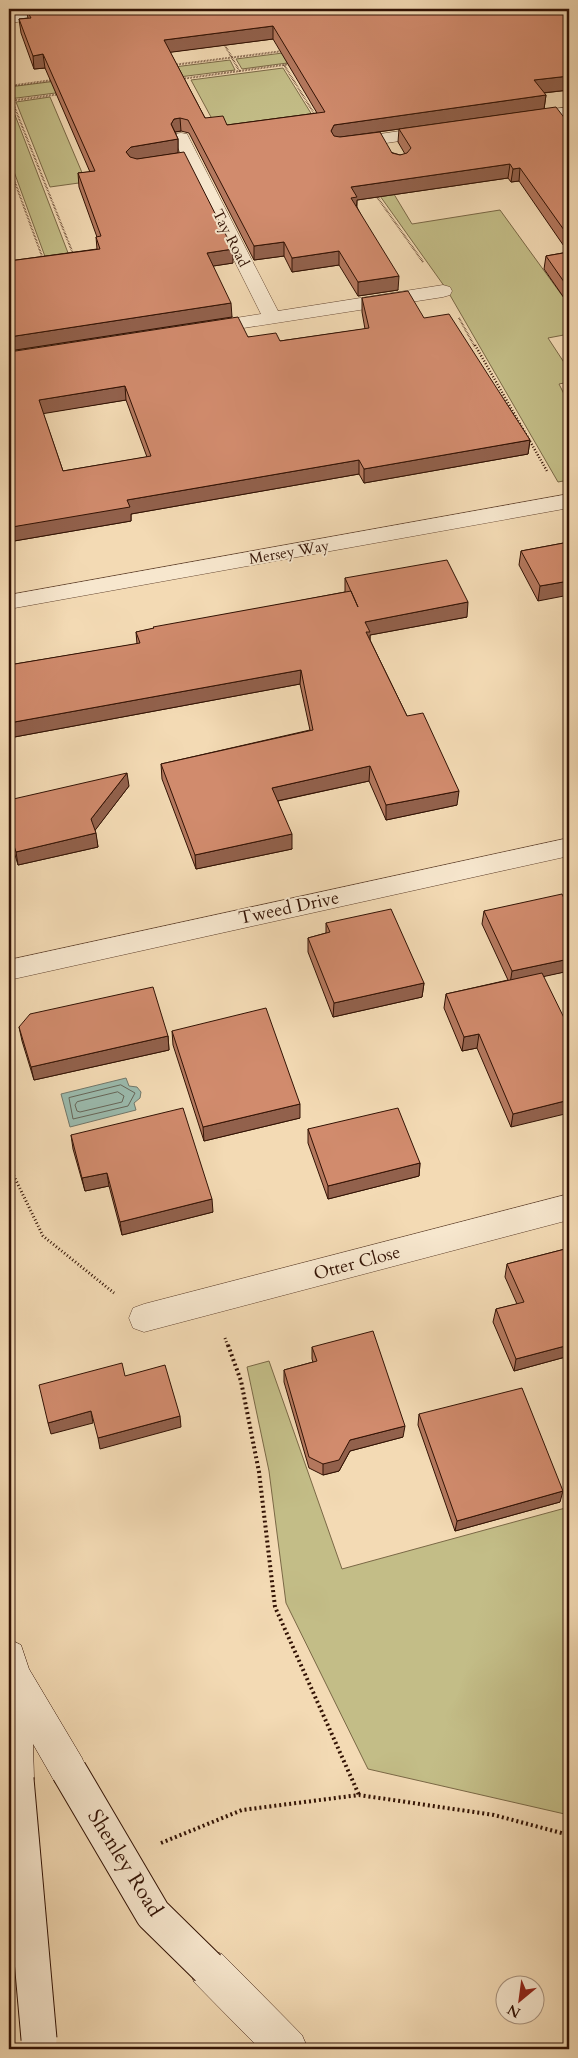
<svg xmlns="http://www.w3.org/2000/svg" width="578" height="2058" viewBox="0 0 578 2058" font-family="Cardo,serif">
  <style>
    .green { fill: #c3bd87; stroke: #7a6846 }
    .water { fill: #9bbbae; stroke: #71776a }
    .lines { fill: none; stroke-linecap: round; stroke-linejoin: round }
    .shore { stroke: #666659; stroke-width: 1 }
    .street-casing { stroke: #624430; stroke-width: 1 }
    .secondary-casing { stroke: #321204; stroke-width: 1 }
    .path-far3 { stroke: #321204; stroke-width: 2; stroke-dasharray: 0.5 1; stroke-linecap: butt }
    .path-far2 { stroke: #321204; stroke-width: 2.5; stroke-dasharray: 1 2; stroke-linecap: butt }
    .path-far1 { stroke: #321204; stroke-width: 3; stroke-dasharray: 1 2.5; stroke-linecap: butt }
    .path { stroke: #321204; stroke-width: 4; stroke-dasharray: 2 3; stroke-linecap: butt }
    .street { fill: #f7e7ce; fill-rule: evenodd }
    .secondary { fill: #f7e7ce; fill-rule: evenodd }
    .secondary-bridge-casing { stroke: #321204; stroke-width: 37; stroke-linecap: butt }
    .secondary-bridge { stroke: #f7e7ce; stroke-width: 35 }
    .wall { fill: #b4785e; stroke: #321204; fill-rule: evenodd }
    .shaded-wall { fill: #92614c; stroke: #321204 }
    .building { fill: #d18b6d; stroke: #321204; fill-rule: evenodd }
    .labels { text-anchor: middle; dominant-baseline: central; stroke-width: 4; stroke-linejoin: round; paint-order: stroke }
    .far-street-label { font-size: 15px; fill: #321204; stroke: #f7e7ce }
    .street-label { font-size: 18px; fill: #321204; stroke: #f7e7ce }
    .near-street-label { font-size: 21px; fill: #321204; stroke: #f7e7ce }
  </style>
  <rect width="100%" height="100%" fill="#f3dab4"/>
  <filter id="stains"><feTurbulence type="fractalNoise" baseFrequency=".004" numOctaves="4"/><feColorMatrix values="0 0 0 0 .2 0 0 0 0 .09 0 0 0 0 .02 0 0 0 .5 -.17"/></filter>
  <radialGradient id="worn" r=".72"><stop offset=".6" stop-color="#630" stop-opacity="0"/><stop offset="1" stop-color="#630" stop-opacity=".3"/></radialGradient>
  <g class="green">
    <polygon points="454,31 461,40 242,69 236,59"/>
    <polygon points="230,60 235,70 131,83 126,73"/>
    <polygon points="283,68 317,123 218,130 191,80"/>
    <polygon points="120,73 125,84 9,99 9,87"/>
    <polygon points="50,97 86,182 50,187 16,102"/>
    <polygon points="10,102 70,258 47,262 9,158"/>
    <polygon points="358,165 383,176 412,224 500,210 569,305 569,334 548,338 569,370 569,382 559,384 569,404 569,480 558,482 447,290"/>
    <polygon points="269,1361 342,1569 569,1507 569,1815 368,1769 286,1603 269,1471 247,1367"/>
  </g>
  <polygon class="water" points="126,1078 129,1086 137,1087 141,1092 140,1098 134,1103 136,1110 70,1127 61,1094"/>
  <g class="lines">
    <g class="shore">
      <polygon points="121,1085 135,1093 128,1106 73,1119 69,1098"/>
      <polygon points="118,1092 124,1096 122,1102 80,1112 77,1111 75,1105 77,1102"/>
    </g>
    <g class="street-casing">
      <g id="street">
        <polygon points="45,9 69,9 71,11 68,14 63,16 9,23 9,13"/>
        <polygon points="569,107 569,117 524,123 518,122 516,118 518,114 524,113"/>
        <polygon points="434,126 440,127 442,131 440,135 346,149 340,148 338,144 340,140 346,139"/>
        <polygon points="181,133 187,134 189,138 278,311 443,285 450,287 452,291 450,295 443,297 205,334 198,332 195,328 198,324 261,314 173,138 175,134"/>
        <polygon points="569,494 569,508 9,609 9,595"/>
        <polygon points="569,838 569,856 9,980 9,960"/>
        <polygon points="569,1194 569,1220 144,1332 133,1328 129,1318 133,1308 144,1304"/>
      </g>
    </g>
    <g class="secondary-casing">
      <g id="secondary">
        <polygon points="9,1639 21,1645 29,1669 82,1758 87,1771 82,1784 69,1789 56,1784 33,1744 34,1779 29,1792 16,1797 9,1794"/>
        <polygon points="208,1949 222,1954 302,2035 308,2049 260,2049 194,1982 189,1968 194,1954"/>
      </g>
    </g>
    <g class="path-far3">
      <polyline points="223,42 240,72"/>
      <polyline points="173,65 283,51"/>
      <polyline points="284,65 315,115"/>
      <polyline points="181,79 291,64"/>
      <polyline points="9,86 53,80"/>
      <polyline points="9,101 61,94"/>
      <polyline points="12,101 74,256"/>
      <polyline points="9,166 43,259"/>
      <polyline points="375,194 423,262"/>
      <polyline points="459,318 475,347"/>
    </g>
    <polyline class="path-far2" points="475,345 547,471"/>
    <g class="path-far1">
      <polyline points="9,1166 43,1236 114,1293"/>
      <polyline points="225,1338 228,1347"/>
    </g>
    <g class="path">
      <polyline points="228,1345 241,1381 259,1472 275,1607 359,1795"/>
      <polyline points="161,1843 242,1810 359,1795 494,1815 569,1835"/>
    </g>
    <use href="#street" class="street"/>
    <use href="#secondary" class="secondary"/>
    <g class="secondary-bridge-casing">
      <g id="secondary-bridge">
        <polyline points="69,1771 153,1914 208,1968"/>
        <polyline points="16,1779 39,2039"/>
      </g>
    </g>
    <use href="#secondary-bridge" class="secondary-bridge"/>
  </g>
  <g class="wall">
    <path d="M 26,9 L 569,9 L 569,90 L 544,93 L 546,95 L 544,109 L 427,125 L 569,124 L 569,305 L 544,269 L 546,256 L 568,252 L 519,181 L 511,182 L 508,178 L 357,200 L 357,207 L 398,290 L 358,296 L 339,265 L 292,272 L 284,256 L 254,260 L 189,133 L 181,131 L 175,132 L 178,139 L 178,153 L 143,158 L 233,263 L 213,266 L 232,317 L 9,351 L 9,261 L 97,249 L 96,237 L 97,237 L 79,187 L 78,173 L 90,172 L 45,68 L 34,69 L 21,33 L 19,19 L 28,18 ZM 273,39 L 317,113 L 227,125 L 205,118 L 170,52 ZM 399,129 L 398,142 L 405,154 L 400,155 L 340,137 Z"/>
    <path d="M 362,298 L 424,318 L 530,440 L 528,454 L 364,483 L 359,474 L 131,514 L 131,521 L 14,541 L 9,523 L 9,352 L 248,337 L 280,341 L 365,329 L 362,312 ZM 126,400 L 147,457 L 63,471 L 43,413 Z"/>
    <polygon points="569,542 538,601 519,565 521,551"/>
    <polygon points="345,578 467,617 370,635 370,640 407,716 457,805 386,820 369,781 278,801 292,849 196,869 162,779 161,764 310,730 300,684 9,738 9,665 137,644 136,632 345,592"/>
    <polygon points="129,786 95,830 98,847 18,865 9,835 9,800"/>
    <polygon points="569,909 569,971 544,976 511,1127 477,1048 462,1051 444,1008 446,994 508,980 482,924 484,911"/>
    <polygon points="326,923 424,983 422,997 333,1017 308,952 308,938 326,933"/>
    <polygon points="19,1027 168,1036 169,1050 34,1080 22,1041"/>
    <polygon points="172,1031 300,1118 204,1141 173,1045"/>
    <polygon points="308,1129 420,1163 419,1176 328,1199 308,1143"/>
    <polygon points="71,1135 213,1212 122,1235 109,1186 85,1191 73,1149"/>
    <polygon points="569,1248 569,1356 514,1371 493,1322 496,1309 517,1304 505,1277 507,1264"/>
    <polygon points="312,1347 403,1437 350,1451 339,1471 323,1475 309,1468 284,1382 284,1370 313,1362 312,1359"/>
    <polygon points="419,1414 560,1502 455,1531 418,1425"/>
  </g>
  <g class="shaded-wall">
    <polygon points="273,26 273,39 165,53 164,40"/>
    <polygon points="43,54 45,68 34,69 33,56"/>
    <polygon points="569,76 569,90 532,94 534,80"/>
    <polygon points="546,95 544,109 334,138 331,131 334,125"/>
    <polygon points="180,118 181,131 175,132 171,124 174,119"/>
    <polygon points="178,139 178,153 132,160 126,152 131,147"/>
    <polygon points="510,164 508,178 357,200 356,211 351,212 351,187"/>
    <polygon points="520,168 519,181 511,182 513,169"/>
    <polygon points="284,242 284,256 254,260 254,246"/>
    <polygon points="233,249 233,263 207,267 207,253"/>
    <polygon points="339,251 339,265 292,272 292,258"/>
    <polygon points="399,276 398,290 358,296 358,282"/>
    <polygon points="231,303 232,317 9,351 9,337"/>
    <polygon points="125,386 126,400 41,414 39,400"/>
    <polygon points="530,440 528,454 364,483 364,469"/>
    <polygon points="359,460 359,474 131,514 131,521 14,541 12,527 127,500"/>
    <polygon points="569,581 569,595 538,601 540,586"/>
    <polygon points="468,602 467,617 370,635 370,646 366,647 365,622"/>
    <polygon points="301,670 300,684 9,738 9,723"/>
    <polygon points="370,766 369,781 272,802 272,788"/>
    <polygon points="127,773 129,786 93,833 91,819"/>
    <polygon points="459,791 457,805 386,820 386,805"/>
    <polygon points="96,833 98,847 18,865 16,852"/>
    <polygon points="292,834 292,849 196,869 195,855"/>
    <polygon points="9,877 10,877 12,891 9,892"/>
    <polygon points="569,959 569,971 510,984 512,971"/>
    <polygon points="424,983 422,997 333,1017 334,1003"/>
    <polygon points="479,1034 477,1048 462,1051 464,1037"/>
    <polygon points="168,1036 169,1050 34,1080 31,1067"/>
    <polygon points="569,1100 569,1113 511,1127 513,1114"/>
    <polygon points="300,1104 300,1118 204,1141 203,1127"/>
    <polygon points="420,1163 419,1176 328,1199 328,1186"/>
    <polygon points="107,1173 109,1186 85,1191 82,1178"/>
    <polygon points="212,1199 213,1212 122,1235 120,1222"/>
    <polygon points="569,1345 569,1356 514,1371 516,1359"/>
    <polygon points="91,1411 93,1423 51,1434 48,1423"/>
    <polygon points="180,1416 181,1427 100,1449 98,1438"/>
    <polygon points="405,1426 403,1437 350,1451 339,1471 323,1475 323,1464 350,1440"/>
    <polygon points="563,1491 560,1502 455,1531 457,1521"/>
  </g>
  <g class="building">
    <path d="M 26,9 L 569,9 L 569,76 L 534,80 L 546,95 L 334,125 L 331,131 L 334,136 L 340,137 L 380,132 L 392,153 L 400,155 L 407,153 L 411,148 L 399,129 L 556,107 L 569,124 L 569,237 L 520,168 L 513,169 L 510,164 L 351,187 L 357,197 L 351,198 L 399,276 L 358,282 L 339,251 L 292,258 L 284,242 L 254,246 L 188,120 L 180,118 L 174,119 L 171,124 L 178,139 L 131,147 L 126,152 L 130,157 L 137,159 L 184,152 L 233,249 L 207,253 L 231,303 L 9,337 L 9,261 L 100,249 L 96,237 L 101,236 L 78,173 L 95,171 L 43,54 L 33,56 L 19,19 L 31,18 ZM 273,26 L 325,112 L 227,125 L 223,116 L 205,118 L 164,40 Z"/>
    <polygon points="569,252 569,289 546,256"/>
    <path d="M 408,291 L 424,318 L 449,314 L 530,440 L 364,469 L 359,460 L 127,500 L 130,507 L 12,527 L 9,516 L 9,352 L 238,317 L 248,337 L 276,333 L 280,341 L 369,328 L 362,298 ZM 125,386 L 151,456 L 63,471 L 39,400 Z"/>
    <polygon points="569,542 569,581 540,586 521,551"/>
    <polygon points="447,560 468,602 365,622 370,632 366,632 407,716 423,713 459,791 386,805 370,766 272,788 292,834 195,855 161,764 313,730 301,670 9,723 9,665 140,643 136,632 154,628 153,627 351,591 358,607 345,578"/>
    <polygon points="127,773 91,819 96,833 16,852 9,830 9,800"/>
    <polygon points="562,894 569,909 569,959 512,971 484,911"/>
    <polygon points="391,909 424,983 334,1003 308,938 330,932 326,923"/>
    <polygon points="542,973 569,1028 569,1100 513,1114 479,1034 464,1037 446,994"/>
    <polygon points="153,987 168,1036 31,1067 19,1027 30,1014"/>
    <polygon points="266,1008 300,1104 203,1127 172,1031"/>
    <polygon points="183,1108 212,1199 120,1222 107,1173 82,1178 71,1135"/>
    <polygon points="398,1108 420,1163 328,1186 308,1129"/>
    <polygon points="569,1248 569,1345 516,1359 496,1309 524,1302 507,1264"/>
    <polygon points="373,1331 405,1426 350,1440 339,1460 323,1464 309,1457 284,1370 317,1361 312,1347"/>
    <polygon points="122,1363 125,1376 165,1365 180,1416 98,1438 91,1411 48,1423 39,1385"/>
    <polygon points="522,1388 563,1491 457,1521 419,1414"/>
  </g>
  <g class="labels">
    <g class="far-street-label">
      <text transform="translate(231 238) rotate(63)">Tay Road</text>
      <text transform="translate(289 552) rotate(-10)">Mersey Way</text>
    </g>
    <g class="street-label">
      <text transform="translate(289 908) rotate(-12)">Tweed Drive</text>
      <text transform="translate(357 1263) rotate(-15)">Otter Close</text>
    </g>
    <g class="near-street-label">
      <text transform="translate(125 1863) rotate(58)">Shenley Road</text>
    </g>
  </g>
  <rect width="578" height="2058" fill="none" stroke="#f3dab4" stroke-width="30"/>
  <rect x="10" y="10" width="558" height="2038" fill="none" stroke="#321204" stroke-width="2.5"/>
  <rect x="15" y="15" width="548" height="2028" fill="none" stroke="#321204"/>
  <g transform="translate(520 2000) rotate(209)"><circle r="24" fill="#f7e7ce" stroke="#a8927d"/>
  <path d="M0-4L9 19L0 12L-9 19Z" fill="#8f2418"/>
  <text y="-8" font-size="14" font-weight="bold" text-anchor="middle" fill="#321204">N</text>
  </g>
  <rect width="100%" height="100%" filter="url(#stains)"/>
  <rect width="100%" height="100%" fill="url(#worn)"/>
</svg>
